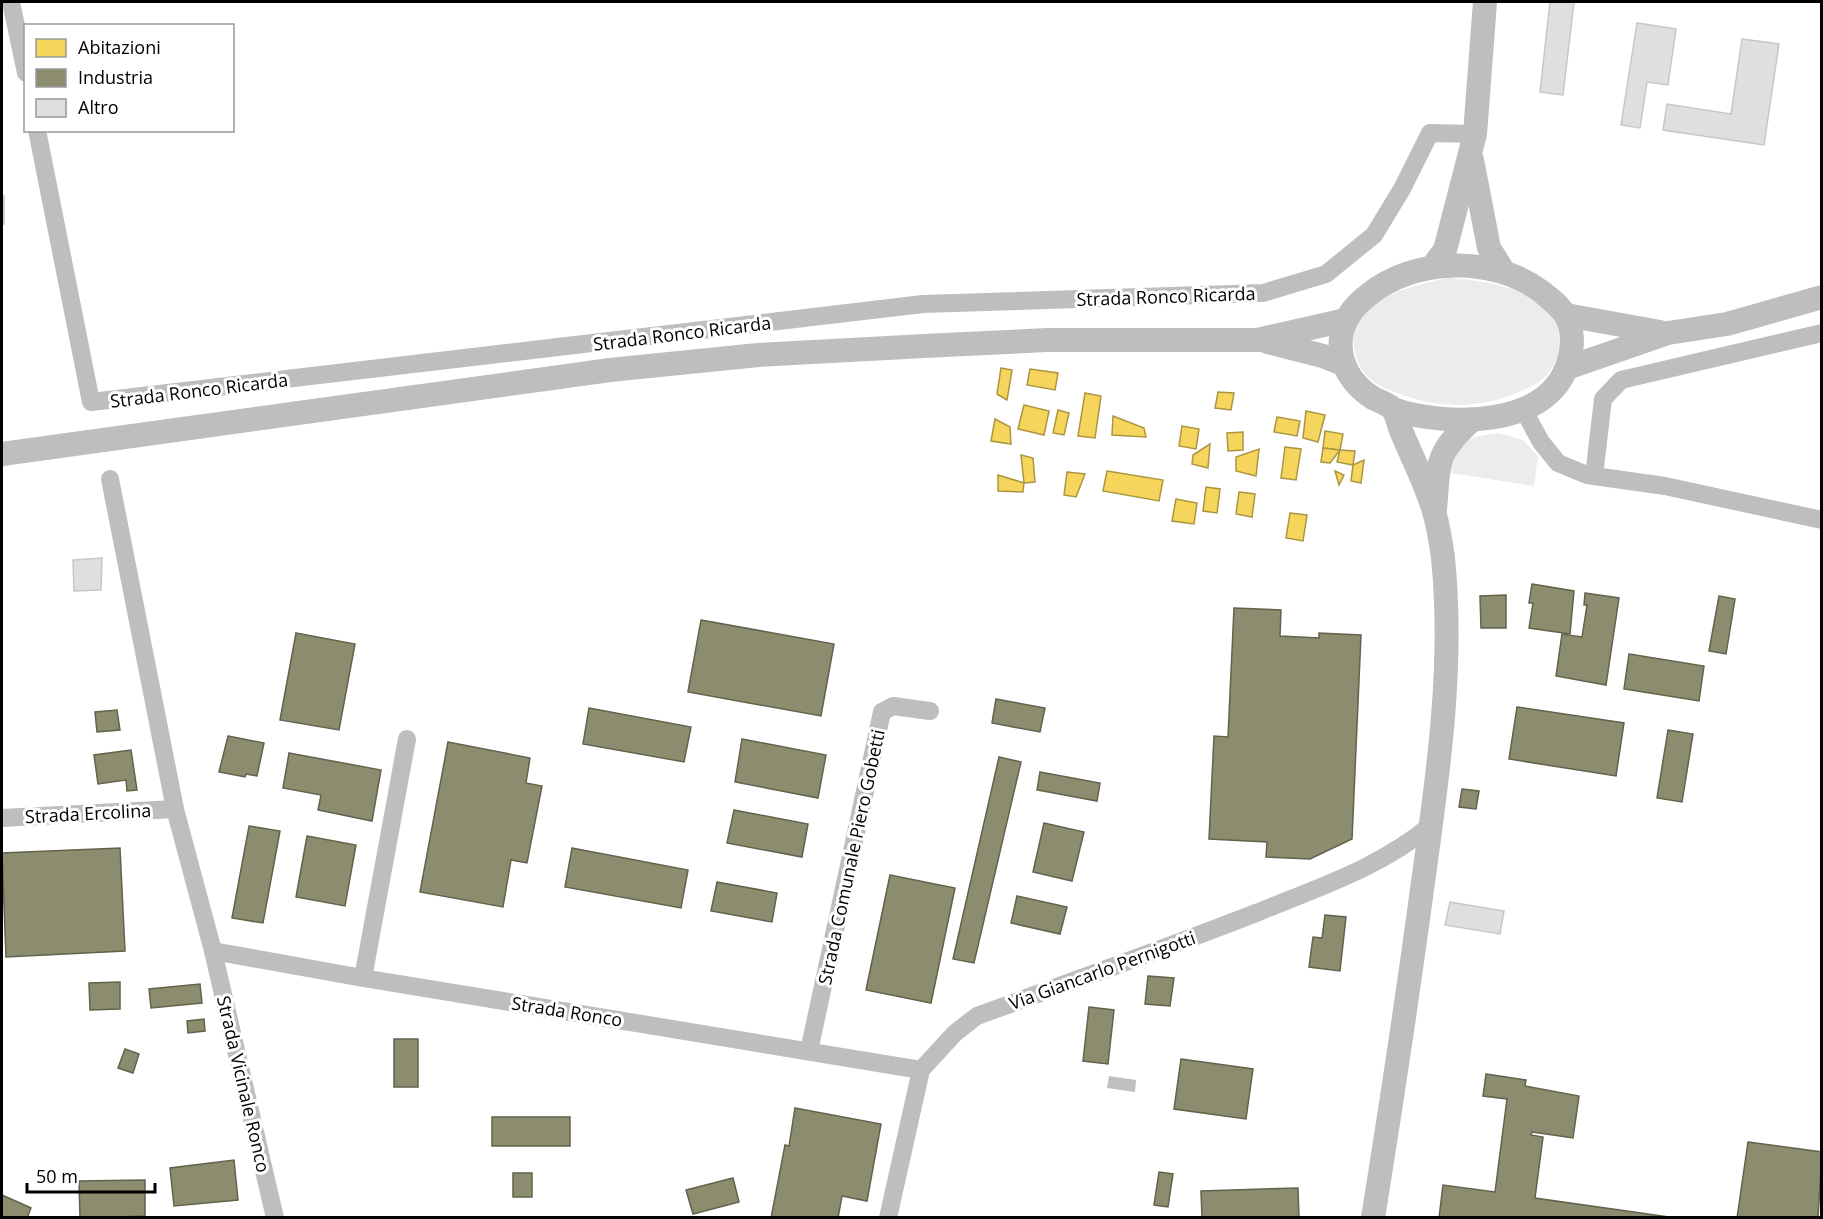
<svg xmlns="http://www.w3.org/2000/svg" width="1823" height="1219" viewBox="0 0 1823 1219" font-family="'Open Sans',sans-serif">
  <style>
    .green { fill: #ececec }
    .water { fill: #bfbfbf }
    .homes { fill: #f6d55c; stroke: #ac9540; stroke-width: 1.5 }
    .industry { fill: #8c8c6e; stroke: #62624d; stroke-width: 1.5 }
    .building { fill: #dfdfdf; stroke: #c7c7c7; stroke-width: 1.5 }
    .lines { fill: none; stroke-linecap: round; stroke-linejoin: round }
    .minor { stroke: #bebebe; stroke-width: 18 }
    .major { stroke: #bebebe; stroke-width: 24 }
    .labels { text-anchor: middle; dominant-baseline: central; stroke-width: 6; stroke-linejoin: round; paint-order: stroke }
    .street-label { font-size: 18px; fill: #000; stroke: #fff }
  </style>
  <rect width="100%" height="100%" fill="#fff"/>
  <g class="green">
    <path d="M 1449,278 C 1488,281 1561,290 1559,343 C 1559,355 1554,367 1546,376 C 1539,384 1528,388 1519,392 C 1474,411 1431,408 1387,389 C 1371,382 1359,371 1355,353 C 1343,300 1411,286 1449,278 Z"/>
    <path d="M 1499,433 L 1523,440 L 1538,456 L 1534,486 L 1451,473 C 1460,438 1464,438 1499,433 Z"/>
  </g>
  <polygon class="water" points="1109,1076 1136,1080 1135,1092 1107,1088"/>
  <g class="homes">
    <polygon points="1001,368 1012,370 1007,400 997,394"/>
    <polygon points="1030,369 1058,373 1055,390 1027,385"/>
    <polygon points="1218,392 1234,393 1231,410 1215,408"/>
    <polygon points="1085,393 1101,396 1095,438 1078,436"/>
    <polygon points="1024,405 1049,411 1044,435 1018,429"/>
    <polygon points="1058,410 1069,413 1064,435 1053,433"/>
    <polygon points="1306,411 1325,415 1318,442 1303,438"/>
    <polygon points="1113,416 1144,428 1146,437 1112,435"/>
    <polygon points="1277,417 1300,421 1297,436 1274,432"/>
    <polygon points="995,419 1010,427 1011,444 991,441"/>
    <polygon points="1182,426 1199,429 1196,449 1179,446"/>
    <polygon points="1325,431 1343,434 1340,450 1323,448"/>
    <polygon points="1243,432 1243,450 1228,451 1227,433"/>
    <polygon points="1210,444 1208,468 1192,464 1193,455"/>
    <polygon points="1285,447 1301,449 1296,480 1281,478"/>
    <polygon points="1323,448 1340,450 1330,463 1321,462"/>
    <polygon points="1259,449 1256,476 1236,471 1236,457"/>
    <polygon points="1340,450 1355,451 1353,465 1337,462"/>
    <polygon points="1021,455 1033,458 1035,482 1024,483"/>
    <polygon points="1364,460 1361,483 1351,481 1353,465"/>
    <polygon points="1107,471 1163,480 1159,501 1103,491"/>
    <polygon points="1335,471 1344,475 1339,485"/>
    <polygon points="1067,472 1085,474 1076,497 1064,495"/>
    <polygon points="998,475 1024,483 1023,492 998,491"/>
    <polygon points="1206,487 1220,489 1217,513 1203,511"/>
    <polygon points="1239,492 1255,494 1252,517 1236,514"/>
    <polygon points="1176,499 1197,503 1194,524 1172,521"/>
    <polygon points="1290,513 1307,515 1303,541 1286,538"/>
  </g>
  <g class="industry">
    <polygon points="1532,584 1574,591 1570,634 1529,628 1533,603 1529,603"/>
    <polygon points="1585,593 1619,598 1606,685 1556,676 1562,634 1582,637 1587,605 1584,605"/>
    <polygon points="1506,595 1506,628 1481,628 1480,596"/>
    <polygon points="1719,596 1735,599 1726,654 1709,651"/>
    <polygon points="1234,608 1281,610 1280,636 1319,638 1319,633 1361,635 1352,839 1310,859 1266,857 1267,842 1209,839 1214,736 1228,737"/>
    <polygon points="701,620 834,644 821,716 688,692"/>
    <polygon points="296,633 355,644 339,730 280,720"/>
    <polygon points="1629,654 1704,666 1699,701 1624,689"/>
    <polygon points="996,699 1045,708 1040,732 992,723"/>
    <polygon points="1517,707 1624,723 1616,776 1509,759"/>
    <polygon points="589,708 691,727 684,762 583,744"/>
    <polygon points="117,710 120,730 97,732 95,712"/>
    <polygon points="1668,730 1693,734 1682,802 1657,798"/>
    <polygon points="228,736 264,743 257,776 246,774 245,777 219,772"/>
    <polygon points="742,739 826,755 818,798 735,782"/>
    <polygon points="448,742 530,758 526,783 542,786 527,863 511,860 503,907 420,892"/>
    <polygon points="131,750 137,790 127,791 126,780 98,784 94,755"/>
    <polygon points="289,753 381,770 372,821 318,810 321,795 283,788"/>
    <polygon points="999,757 1021,762 974,963 953,959"/>
    <polygon points="1040,772 1100,783 1097,801 1037,790"/>
    <polygon points="1462,789 1479,791 1476,809 1459,807"/>
    <polygon points="734,810 808,824 802,857 727,843"/>
    <polygon points="1044,823 1084,832 1072,881 1033,872"/>
    <polygon points="249,826 280,831 263,923 232,918"/>
    <polygon points="307,836 356,845 345,906 296,897"/>
    <polygon points="120,848 125,951 6,957 2,853"/>
    <polygon points="572,848 688,870 681,908 565,887"/>
    <polygon points="890,875 955,888 931,1003 866,990"/>
    <polygon points="717,882 777,893 772,922 711,911"/>
    <polygon points="1017,896 1067,907 1060,934 1011,923"/>
    <polygon points="1325,915 1346,917 1340,971 1309,967 1313,937 1322,938"/>
    <polygon points="1148,976 1174,978 1170,1006 1145,1004"/>
    <polygon points="120,982 120,1009 90,1010 89,983"/>
    <polygon points="200,984 202,1003 151,1008 149,989"/>
    <polygon points="1089,1007 1114,1010 1108,1064 1083,1061"/>
    <polygon points="204,1019 205,1031 188,1033 187,1021"/>
    <rect x="394" y="1039" width="24" height="48"/>
    <polygon points="125,1049 139,1054 133,1073 118,1068"/>
    <polygon points="1181,1059 1253,1069 1246,1119 1174,1109"/>
    <polygon points="1486,1074 1526,1080 1525,1086 1579,1096 1573,1138 1532,1132 1531,1135 1543,1137 1535,1198 1676,1218 1439,1218 1443,1185 1495,1192 1507,1099 1483,1096"/>
    <polygon points="795,1108 881,1124 867,1201 842,1196 838,1218 771,1218 785,1145 789,1146"/>
    <rect x="492" y="1117" width="78" height="29"/>
    <polygon points="1748,1142 1822,1152 1818,1218 1737,1218"/>
    <polygon points="234,1160 238,1200 174,1206 170,1168"/>
    <polygon points="1159,1172 1173,1174 1168,1207 1154,1205"/>
    <rect x="513" y="1173" width="19" height="24"/>
    <polygon points="733,1178 739,1202 693,1214 686,1190"/>
    <polygon points="145,1180 145,1216 80,1218 79,1181"/>
    <polygon points="1298,1188 1299,1218 1202,1218 1201,1191"/>
    <polygon points="2,1195 31,1208 27,1218 2,1218"/>
  </g>
  <g class="building">
    <polygon points="1550,2 1574,2 1563,95 1540,92"/>
    <polygon points="1637,23 1676,29 1668,85 1647,82 1640,128 1621,125"/>
    <polygon points="1742,39 1779,44 1764,145 1663,130 1667,104 1731,114"/>
    <rect x="2" y="196" width="2" height="28"/>
    <polygon points="102,558 101,590 74,591 73,560"/>
    <polygon points="1450,902 1504,911 1500,934 1445,925"/>
  </g>
  <g class="lines">
    <g class="minor">
      <polyline points="11,2 26,73"/>
      <polyline points="37,130 91,402 923,304 1263,293 1326,274 1374,235 1402,189 1430,133 1475,134"/>
      <polyline points="1523,409 1541,442 1558,463 1587,475 1665,486 1822,520"/>
      <polyline points="1594,476 1603,399 1621,380 1822,333"/>
      <polyline points="110,479 175,809 213,951 275,1218"/>
      <polyline points="2,818 175,809"/>
      <polyline points="213,951 363,978 921,1070"/>
      <polyline points="363,978 407,739"/>
      <polyline points="809,1051 882,712 893,706 930,711"/>
      <path d="M 888,1218 L 921,1070 L 955,1033 L 977,1016 C 1070,982 1164,949 1256,913 C 1317,888 1380,868 1431,825"/>
    </g>
    <g class="major">
      <polyline points="1472,160 1489,248 1504,272"/>
      <polyline points="1433,266 1445,250 1475,134 1485,2"/>
      <polyline points="1566,315 1660,332"/>
      <polyline points="1268,342 1323,356 1343,364"/>
      <polyline points="1567,368 1668,333 1727,324 1822,297"/>
      <polyline points="2,454 610,370 758,355 924,346 1047,340 1257,340 1346,320"/>
      <path d="M 1435,510 C 1439,463 1435,453 1472,420"/>
      <path d="M 1373,1218 C 1391,1106 1408,994 1423,882 C 1438,776 1454,665 1443,558 C 1441,544 1439,529 1435,515 C 1428,487 1411,456 1400,428 C 1398,422 1396,413 1392,408 C 1387,404 1379,401 1373,398 C 1352,385 1338,363 1341,338 C 1343,320 1354,306 1367,296 C 1414,257 1493,255 1542,292 C 1551,300 1562,307 1567,318 C 1573,331 1573,346 1569,360 C 1551,429 1446,427 1393,409"/>
    </g>
  </g>
  <g class="labels">
    <g class="street-label">
      <text transform="translate(1166 296) rotate(-2)">Strada Ronco Ricarda</text>
      <text transform="translate(682 333) rotate(-7)">Strada Ronco Ricarda</text>
      <text transform="translate(199 390) rotate(-7)">Strada Ronco Ricarda</text>
      <text transform="translate(88 813) rotate(-3)">Strada Ercolina</text>
      <text transform="translate(851 857) rotate(-78)">Strada Comunale Piero Gobetti</text>
      <text transform="translate(1102 970) rotate(-20)">Via Giancarlo Pernigotti</text>
      <text transform="translate(567 1011) rotate(9)">Strada Ronco</text>
      <text transform="translate(244 1084) rotate(77)">Strada Vicinale Ronco</text>
    </g>
  </g>
  <rect width="1823" height="1219" fill="none" stroke="#000000" stroke-width="6"/>
  <rect x="24" y="24" width="210" height="108" fill="#ffffff" stroke="#999999" stroke-width="1.5"/>
  <rect x="36" y="39" width="30" height="18" fill="#f6d55c" stroke="#999999" stroke-width="1.5"/>
  <text x="78" y="54" font-size="18" fill="#000000">Abitazioni</text>
  <rect x="36" y="69" width="30" height="18" fill="#8c8c6e" stroke="#999999" stroke-width="1.5"/>
  <text x="78" y="84" font-size="18" fill="#000000">Industria</text>
  <rect x="36" y="99" width="30" height="18" fill="#dfdfdf" stroke="#999999" stroke-width="1.5"/>
  <text x="78" y="114" font-size="18" fill="#000000">Altro</text>
  <path d="M27 1183v9h128v-9" fill="none" stroke="#000000" stroke-width="3"/>
  <text x="36" y="1183" font-size="18" fill="#000000" stroke="#ffffff" stroke-width="4.5" paint-order="stroke">50 m</text>
</svg>
